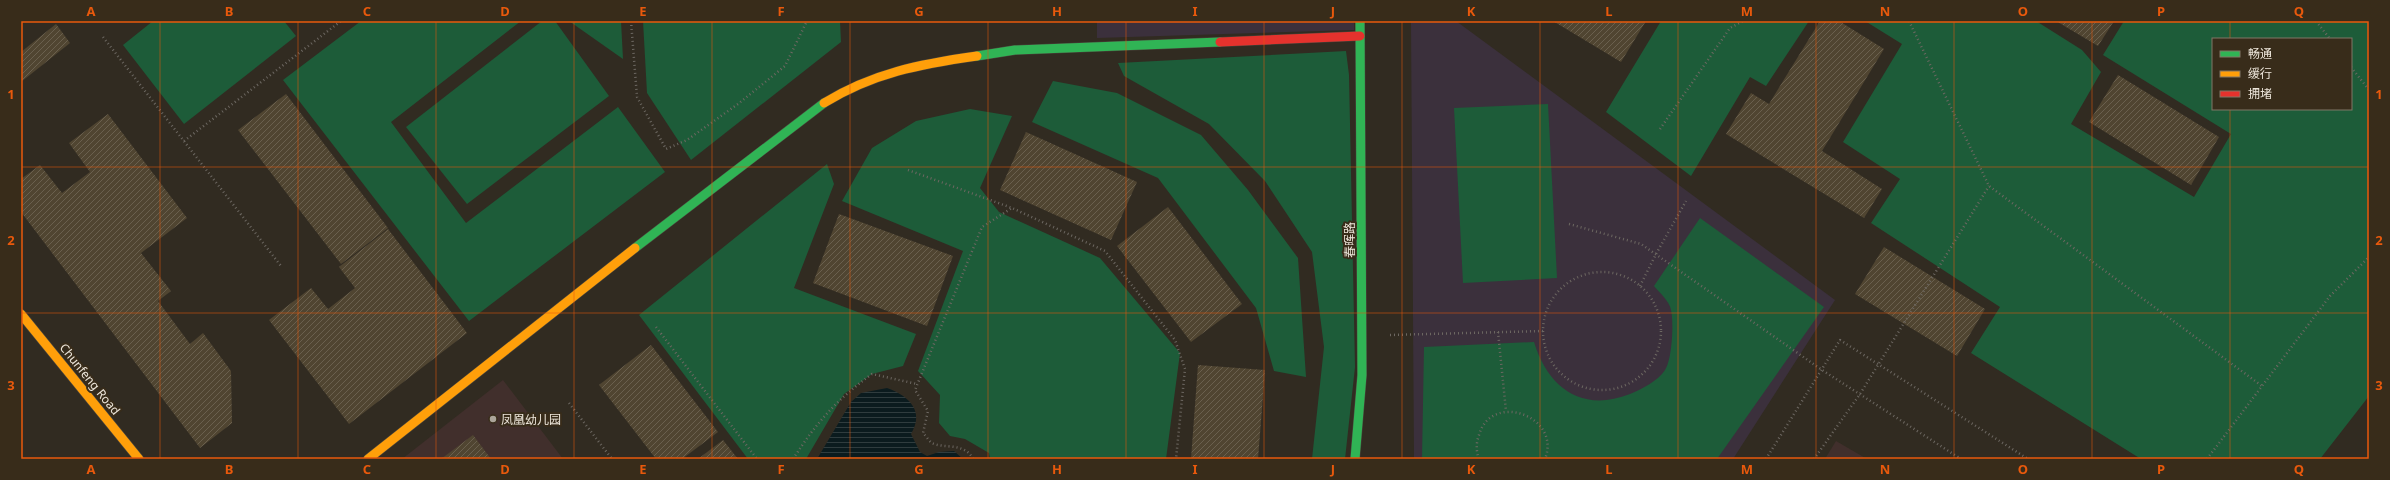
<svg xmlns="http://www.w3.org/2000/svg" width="2390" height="480" viewBox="0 0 2390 480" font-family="'Noto Sans','Noto Sans SC',sans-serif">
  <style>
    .commercial { fill: #3b303c }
    .education { fill: #412f2c }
    .grass { fill: #1d5c39; fill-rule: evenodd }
    .water { fill: url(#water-rules) }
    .building { fill: url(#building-hatch) }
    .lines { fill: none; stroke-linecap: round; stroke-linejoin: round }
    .fast-casing { stroke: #4b463d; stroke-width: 10 }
    .slow-casing { stroke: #4b463d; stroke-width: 10 }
    .jam-casing { stroke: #4b463d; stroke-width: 10 }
    .path { stroke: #6d6862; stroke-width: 2.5; stroke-dasharray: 1 3; stroke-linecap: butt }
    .fast { stroke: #30b455; stroke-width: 9 }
    .slow { stroke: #ff9f0a; stroke-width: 9 }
    .jam { stroke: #e5322d; stroke-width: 9 }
    .grid { fill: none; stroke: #e8590c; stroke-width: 1; stroke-opacity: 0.55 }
    .poi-dot { fill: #aba59a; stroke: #382c1a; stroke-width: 1.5 }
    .labels { text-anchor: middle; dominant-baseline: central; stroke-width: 4; stroke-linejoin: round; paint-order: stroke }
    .street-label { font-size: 12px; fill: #ede6db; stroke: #382c1a }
    .poi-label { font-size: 12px; fill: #ede6db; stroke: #382c1a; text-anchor: start }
    .neatline { fill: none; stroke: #e8590c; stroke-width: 1.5 }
    .grid-label { font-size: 13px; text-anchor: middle; font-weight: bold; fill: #e8590c }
  </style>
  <defs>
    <pattern id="water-rules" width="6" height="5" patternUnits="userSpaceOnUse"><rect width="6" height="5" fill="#0b1b1e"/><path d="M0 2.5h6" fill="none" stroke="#2f3c3e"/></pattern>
    <pattern id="building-hatch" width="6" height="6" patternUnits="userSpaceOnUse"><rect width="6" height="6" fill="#504531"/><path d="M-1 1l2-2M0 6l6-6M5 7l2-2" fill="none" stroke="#6a604e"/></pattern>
  </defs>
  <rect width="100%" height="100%" fill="#312b21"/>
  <g class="commercial">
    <polygon points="1097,21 1354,21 1354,30 1097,38"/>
    <polygon points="1411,21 1456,21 1835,300 1733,459 1414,459"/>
  </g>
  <g class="education">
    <polygon points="503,380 563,459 402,459"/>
    <polygon points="1836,441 1867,459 1825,459"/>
  </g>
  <g class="grass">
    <polygon points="153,21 284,21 296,36 184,124 123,45"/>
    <polygon points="361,21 521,21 391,122 466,223 618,107 665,172 469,321 283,80"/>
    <polygon points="542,21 555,21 609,96 467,204 406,127"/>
    <polygon points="569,21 621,21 623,59"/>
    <polygon points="643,21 840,21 841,42 691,160 647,93"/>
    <polygon points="1661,21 1809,21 1766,86 1750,77 1691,176 1606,112"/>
    <path d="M 1865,21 L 2036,21 L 2082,50 L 2101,72 L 2071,124 L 2194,197 L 2231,134 L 2103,55 L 2124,21 L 2369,21 L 2369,396 L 2320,459 L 2141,459 L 1971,353 L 2000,307 L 1871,223 L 1900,179 L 1843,142 L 1902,44 ZM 2213,39 L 2351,39 L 2351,109 L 2213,109 Z"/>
    <polygon points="1346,51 1349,75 1355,367 1345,459 1312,459 1324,347 1312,252 1265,181 1209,124 1124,76 1118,63"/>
    <polygon points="1053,81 1117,93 1201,135 1248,190 1298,258 1306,377 1274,371 1256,308 1158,178 1032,122"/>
    <polygon points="1548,104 1557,278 1463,283 1454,108"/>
    <polygon points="970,109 1012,116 980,188 999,212 1100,258 1180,353 1166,459 990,459 989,453 965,439 950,436 939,423 940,395 918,371 963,251 842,201 872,148 916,121"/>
    <polygon points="827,164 834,184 794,288 916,334 903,366 872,374 844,394 806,459 748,459 639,315"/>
    <path d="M 1700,218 L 1824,307 L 1717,459 L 1422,459 L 1424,347 L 1534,342 C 1548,388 1582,413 1630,394 C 1642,389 1658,381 1665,370 C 1672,360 1674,323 1671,310 C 1670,302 1659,292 1654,286 Z"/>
  </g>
  <path class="water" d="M 887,388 C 909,396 925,411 911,434 L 920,452 L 927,456 L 939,452 L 954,451 L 963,459 L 817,459 L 851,402 L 861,393 Z"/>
  <g class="building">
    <polygon points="1553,21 1646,21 1621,62"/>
    <polygon points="1820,21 1839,21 1884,49 1822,151 1882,189 1864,218 1726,134 1751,93 1769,104"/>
    <polygon points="2056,21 2114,21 2098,46"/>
    <polygon points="56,24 70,43 21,82 21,52"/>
    <polygon points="2118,75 2219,137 2191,185 2089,122"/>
    <polygon points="286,94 388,228 341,264 238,130"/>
    <polygon points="108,114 187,218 141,253 171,291 158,301 190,344 203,333 231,371 232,423 200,448 21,212 21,179 40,165 62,193 90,172 69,143"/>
    <polygon points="1026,132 1137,182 1111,240 1000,190"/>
    <polygon points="1168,207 1242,304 1191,342 1117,246"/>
    <polygon points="839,214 953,256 927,326 813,283"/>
    <polygon points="388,229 467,333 349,424 269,320 311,288 328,309 355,288 339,267"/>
    <polygon points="1884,247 1985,309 1957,356 1855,294"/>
    <polygon points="651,345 718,432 682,459 656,459 599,385"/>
    <polygon points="1198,365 1265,370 1258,459 1191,459"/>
    <polygon points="473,435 491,459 441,459"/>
    <polygon points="723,440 738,459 698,459"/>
  </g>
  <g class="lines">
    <g class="fast-casing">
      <g id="fast">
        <polyline points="977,56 1015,50 1220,42"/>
        <polyline points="635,248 824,103"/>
        <polyline points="1355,459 1362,375 1360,22"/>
      </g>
    </g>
    <g class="slow-casing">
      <g id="slow">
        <path d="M 824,103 C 873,73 920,64 977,56"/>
        <polyline points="21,314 139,459"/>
        <polyline points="368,459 635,248"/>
      </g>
    </g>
    <g class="jam-casing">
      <polyline id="jam" points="1220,42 1360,36"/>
    </g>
    <g class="path">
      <polyline points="631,21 637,97 666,149 687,140 738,104 785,66 807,21"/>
      <polyline points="1909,21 1989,186 2262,386"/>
      <polyline points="2316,21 2330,39"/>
      <polyline points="103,37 281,266"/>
      <polyline points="2351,67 2369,90"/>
      <polyline points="1660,129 1730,28 1743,21"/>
      <polyline points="184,141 341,21"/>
      <polyline points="908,170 1012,208 1105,251 1175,340 1185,369 1176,459"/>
      <polyline points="1569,224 1641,244 1822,370 1961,459"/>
      <circle cx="1602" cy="331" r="59"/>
      <polyline points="1640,286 1656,254 1686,201"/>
      <polyline points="656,327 757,459"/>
      <polyline points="1498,332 1506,411"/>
      <polyline points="1390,335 1543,331"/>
      <polyline points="569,403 612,459"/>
      <path d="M 793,459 C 817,422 836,400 872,374 L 917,384"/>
      <path d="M 973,459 C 965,442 943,449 932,443 C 929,441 926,436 923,433 L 928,411 L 915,390 L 982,227 L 1012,208"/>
      <path d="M 1479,459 C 1476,451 1476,443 1479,435 C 1491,391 1562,416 1545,459"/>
      <polyline points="1766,459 1840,340 2028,459"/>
      <polyline points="1814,459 1860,394 1989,186"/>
      <polyline points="2207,459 2330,296 2369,257"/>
    </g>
    <use href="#fast" class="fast"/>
    <use href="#slow" class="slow"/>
    <use href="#jam" class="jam"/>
  </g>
  <path class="grid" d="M 160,21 L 160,459M 298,21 L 298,459M 436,21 L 436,459M 574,21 L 574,459M 712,21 L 712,459M 850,21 L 850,459M 988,21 L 988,459M 1126,21 L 1126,459M 1264,21 L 1264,459M 1402,21 L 1402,459M 1540,21 L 1540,459M 1678,21 L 1678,459M 1816,21 L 1816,459M 1954,21 L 1954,459M 2092,21 L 2092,459M 2230,21 L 2230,39M 2230,109 L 2230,459M 21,167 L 2369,167M 21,313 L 2369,313"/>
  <circle class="poi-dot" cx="493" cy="419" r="4"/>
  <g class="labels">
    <g class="street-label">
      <text transform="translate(1349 240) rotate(-90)">春晖路</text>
      <text transform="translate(90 379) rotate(51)">Chunfeng Road</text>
    </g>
    <g class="poi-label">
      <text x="501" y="419">凤凰幼儿园</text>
    </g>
  </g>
  <rect width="2390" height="480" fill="none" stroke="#382c1a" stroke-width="44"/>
  <rect x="2212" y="38" width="140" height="72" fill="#382c1a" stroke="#807667"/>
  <rect x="2220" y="51" width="20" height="6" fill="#30b455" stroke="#807667"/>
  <text x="2248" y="58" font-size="12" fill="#ede6db">畅通</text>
  <rect x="2220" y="71" width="20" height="6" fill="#ff9f0a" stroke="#807667"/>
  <text x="2248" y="78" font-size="12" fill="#ede6db">缓行</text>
  <rect x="2220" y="91" width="20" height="6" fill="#e5322d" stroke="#807667"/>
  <text x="2248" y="98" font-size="12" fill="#ede6db">拥堵</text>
  <rect x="22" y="22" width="2346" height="436" class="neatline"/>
  <g class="grid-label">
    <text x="91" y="16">A</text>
    <text x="229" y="16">B</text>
    <text x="367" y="16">C</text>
    <text x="505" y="16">D</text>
    <text x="643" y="16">E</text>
    <text x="781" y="16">F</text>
    <text x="919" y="16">G</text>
    <text x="1057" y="16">H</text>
    <text x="1195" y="16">I</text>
    <text x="1333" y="16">J</text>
    <text x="1471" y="16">K</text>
    <text x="1609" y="16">L</text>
    <text x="1747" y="16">M</text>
    <text x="1885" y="16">N</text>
    <text x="2023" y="16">O</text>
    <text x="2161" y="16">P</text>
    <text x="2299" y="16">Q</text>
    <text x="11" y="99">1</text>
    <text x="2379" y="99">1</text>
    <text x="11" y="245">2</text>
    <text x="2379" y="245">2</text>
    <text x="11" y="390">3</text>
    <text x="2379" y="390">3</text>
    <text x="91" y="474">A</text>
    <text x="229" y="474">B</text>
    <text x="367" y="474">C</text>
    <text x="505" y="474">D</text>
    <text x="643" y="474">E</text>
    <text x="781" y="474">F</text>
    <text x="919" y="474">G</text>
    <text x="1057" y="474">H</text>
    <text x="1195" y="474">I</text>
    <text x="1333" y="474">J</text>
    <text x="1471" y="474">K</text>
    <text x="1609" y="474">L</text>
    <text x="1747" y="474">M</text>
    <text x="1885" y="474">N</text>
    <text x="2023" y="474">O</text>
    <text x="2161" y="474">P</text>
    <text x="2299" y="474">Q</text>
  </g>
</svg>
